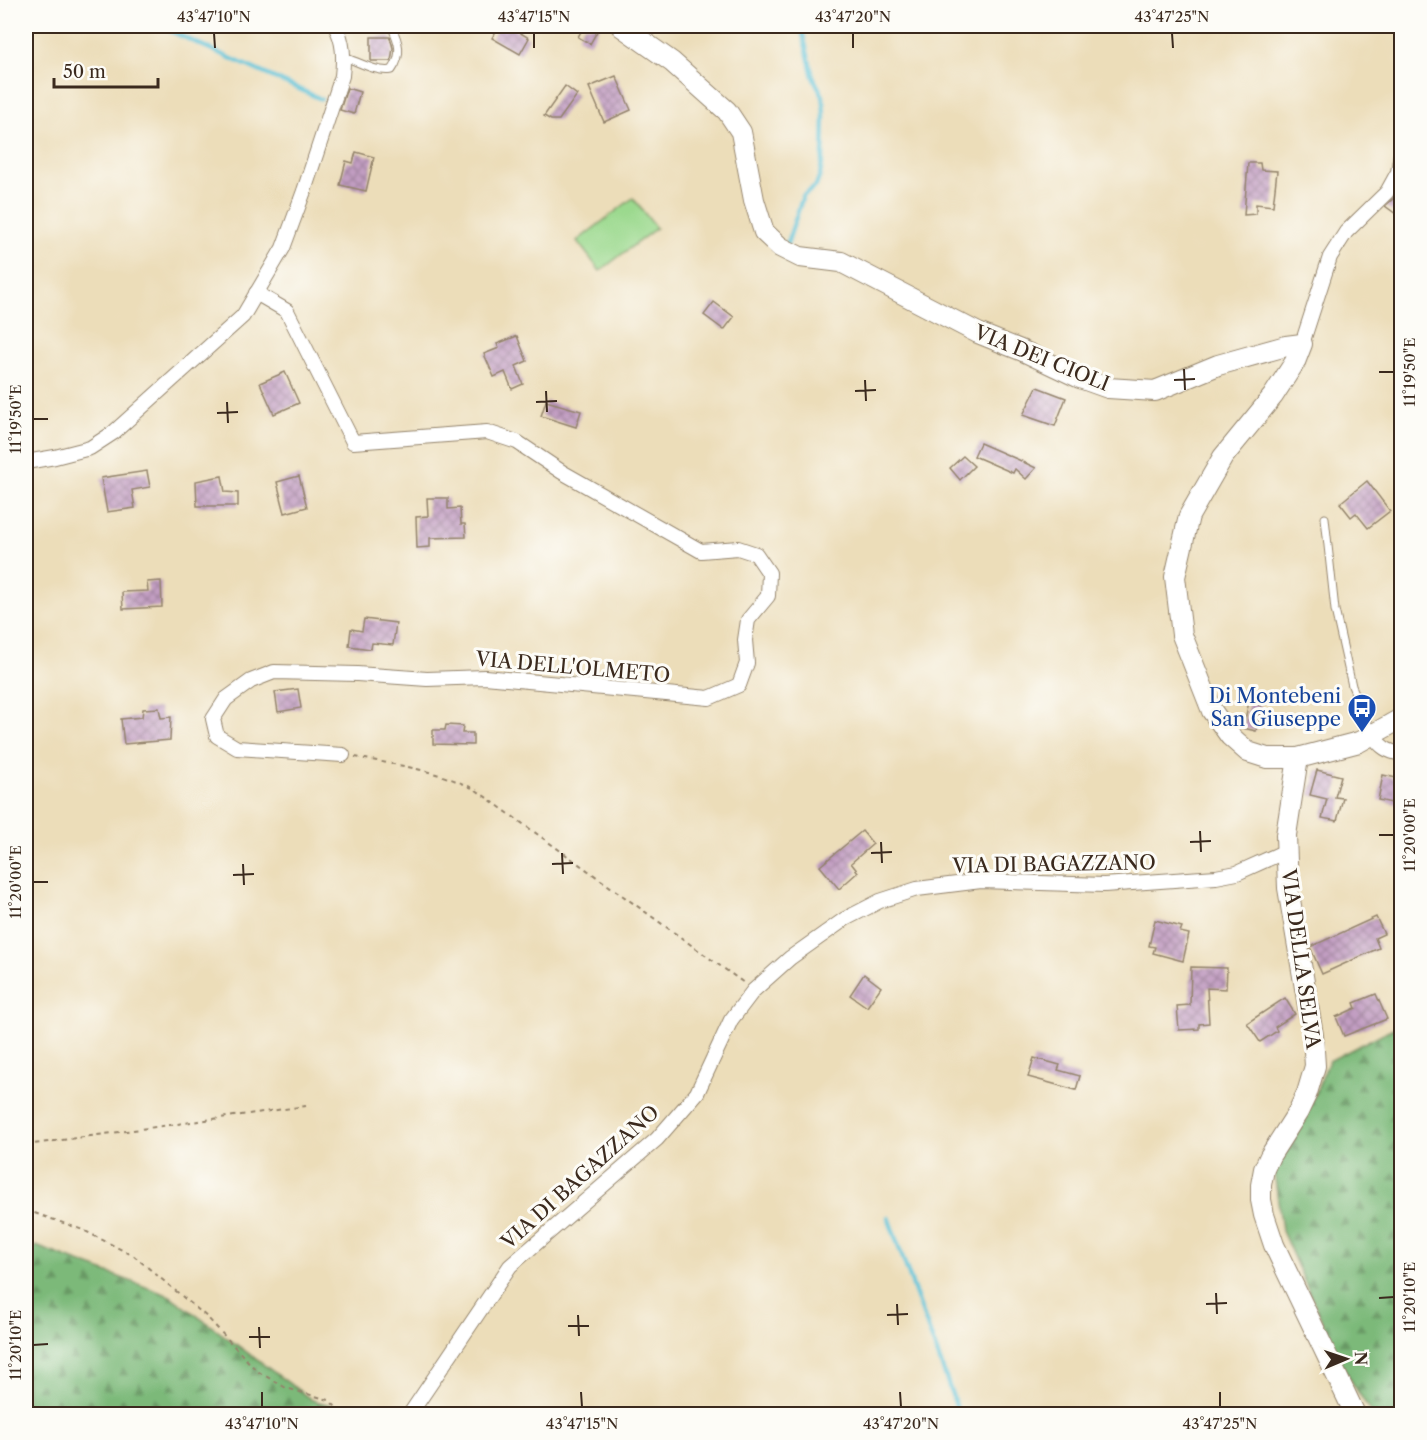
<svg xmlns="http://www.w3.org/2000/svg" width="1427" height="1440" viewBox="0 0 1427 1440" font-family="'Libre Caslon Text',serif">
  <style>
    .grass { fill: #9bd98e; stroke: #6b8256; stroke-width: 1.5 }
    .forest { fill: url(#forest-firs); stroke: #5c724c; stroke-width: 1.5 }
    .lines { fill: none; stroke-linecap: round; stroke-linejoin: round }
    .stream { stroke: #57bfd4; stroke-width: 4.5 }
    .building { fill: url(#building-cross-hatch) }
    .lane-casing { stroke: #94846c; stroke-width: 9 }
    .street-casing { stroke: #94846c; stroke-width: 16 }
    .secondary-casing { stroke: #94846c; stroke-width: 22 }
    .path { stroke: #94846c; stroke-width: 2; stroke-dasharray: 4.5 4.5; stroke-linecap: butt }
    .lane { stroke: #fff; stroke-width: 7 }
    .street { stroke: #fff; stroke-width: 14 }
    .secondary { stroke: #fff; stroke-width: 20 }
    .ticks { fill: none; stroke: #3b2a1e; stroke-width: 2 }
    .labels { text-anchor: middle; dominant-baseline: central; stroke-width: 6; stroke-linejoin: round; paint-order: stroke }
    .street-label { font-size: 20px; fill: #3b2a1e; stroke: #fdfcf7 }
    .transit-label { font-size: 20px; fill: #164399; stroke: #fdfcf7; text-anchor: end }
    .neatline { fill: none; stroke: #3b2a1e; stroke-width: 2 }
    .ticks-label { font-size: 15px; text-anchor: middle; fill: #3b2a1e }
  </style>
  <defs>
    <pattern id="forest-firs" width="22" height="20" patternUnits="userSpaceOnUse" patternTransform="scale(1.5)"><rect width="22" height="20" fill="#7cb979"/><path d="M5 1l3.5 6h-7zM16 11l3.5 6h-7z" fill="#679763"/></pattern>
    <pattern id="building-cross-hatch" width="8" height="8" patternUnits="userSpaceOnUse" patternTransform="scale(1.5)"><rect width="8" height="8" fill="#c29ec2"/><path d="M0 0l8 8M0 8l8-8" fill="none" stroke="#9f819d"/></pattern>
  </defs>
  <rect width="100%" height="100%" fill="#fdfcf7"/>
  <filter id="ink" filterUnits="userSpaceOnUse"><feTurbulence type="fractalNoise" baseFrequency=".0167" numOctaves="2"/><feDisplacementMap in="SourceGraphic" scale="12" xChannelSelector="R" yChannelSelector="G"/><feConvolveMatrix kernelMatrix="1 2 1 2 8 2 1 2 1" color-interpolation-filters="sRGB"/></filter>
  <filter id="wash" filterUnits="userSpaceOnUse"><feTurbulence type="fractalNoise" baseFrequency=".008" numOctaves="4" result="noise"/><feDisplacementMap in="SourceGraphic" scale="24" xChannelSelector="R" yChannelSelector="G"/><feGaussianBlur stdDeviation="1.35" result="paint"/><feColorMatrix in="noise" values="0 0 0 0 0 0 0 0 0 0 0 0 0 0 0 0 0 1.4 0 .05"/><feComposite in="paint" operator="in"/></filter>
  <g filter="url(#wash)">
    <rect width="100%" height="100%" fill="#ecddb9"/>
    <polygon class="grass" points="633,198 656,228 600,271 577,241"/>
    <g class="forest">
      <polygon points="1401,1024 1401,1414 1372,1414 1343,1368 1282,1231 1274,1171 1299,1132 1329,1061"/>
      <polygon points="36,1246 170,1296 312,1400 364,1414 26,1414 26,1253"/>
    </g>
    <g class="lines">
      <g class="stream">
        <polyline points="159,26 321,99"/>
        <polyline points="787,244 803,196 816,186 820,175 823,157 824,116 823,96 813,77 801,26"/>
        <polyline points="888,1217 959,1414"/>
      </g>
    </g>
    <g id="blocks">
      <g class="building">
        <polygon points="499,26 509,26 529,38 520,54 492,38"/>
        <polygon points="584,26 600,26 590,44 578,37"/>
        <polygon points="371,37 390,37 393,48 391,61 371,61"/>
        <polygon points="616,76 631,110 604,122 589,87"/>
        <polygon points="565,86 577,95 559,120 551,120 544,116"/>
        <polygon points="347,88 360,92 354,114 340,110"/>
        <polygon points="356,152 374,157 366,191 340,185 346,161 353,163"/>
        <polygon points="1248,163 1260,163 1261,170 1277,171 1273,206 1256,204 1256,214 1244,215"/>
        <polygon points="1401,184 1401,206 1396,214 1385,206 1395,197"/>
        <polygon points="714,302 734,317 724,330 704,315"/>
        <polygon points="517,336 527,361 516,366 523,384 512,389 505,372 494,377 484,354 499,348 497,344"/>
        <polygon points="285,372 299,403 274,414 260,383"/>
        <polygon points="1037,387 1066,398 1055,426 1023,415"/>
        <polygon points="546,401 581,411 576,427 541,416"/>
        <polygon points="980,443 1019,460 1036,468 1026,479 1015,469 1013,473 974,456"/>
        <polygon points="963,456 974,466 960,480 950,468"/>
        <polygon points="147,471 150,487 132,490 135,508 107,512 101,478"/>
        <polygon points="222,476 225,492 238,493 238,506 197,506 196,481"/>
        <polygon points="299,476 307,507 285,513 277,482"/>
        <polygon points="1367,481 1390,511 1368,528 1356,513 1351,517 1340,503"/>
        <polygon points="427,498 448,498 448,509 460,508 461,524 465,524 466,537 430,538 430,547 417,548 416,517 428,516"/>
        <polygon points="161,581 162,607 123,609 122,592 148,591 147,582"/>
        <polygon points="364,619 396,623 393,645 372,643 371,649 349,646 351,629 362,631"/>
        <polygon points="298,689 301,708 278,712 275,692"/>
        <polygon points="1249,702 1261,705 1256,731 1243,728"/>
        <polygon points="159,708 161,718 171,717 170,740 124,744 121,719 142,717 143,709"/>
        <polygon points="446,725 463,726 462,733 473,733 473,745 433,744 433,730 445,730"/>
        <polygon points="1317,770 1341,776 1335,797 1343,798 1337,821 1322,818 1327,799 1310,795"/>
        <polygon points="1383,775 1401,779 1401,805 1378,800"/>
        <polygon points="862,831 873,844 851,863 858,872 839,889 820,866"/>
        <polygon points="1376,917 1384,934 1375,938 1379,948 1322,974 1310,947"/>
        <polygon points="1155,920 1182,927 1180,932 1189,934 1183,961 1153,953 1155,947 1149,946"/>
        <polygon points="1191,967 1227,968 1226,989 1207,988 1209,1023 1199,1024 1199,1029 1179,1030 1177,1006 1190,1005"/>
        <polygon points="864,974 881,987 867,1007 850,995"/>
        <polygon points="1376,994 1387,1019 1344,1036 1336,1017 1356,1008 1354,1003"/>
        <polygon points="1285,998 1295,1014 1275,1027 1277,1031 1260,1042 1247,1023"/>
        <polygon points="1034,1058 1060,1065 1058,1070 1080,1076 1076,1090 1028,1077"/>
      </g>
    </g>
  </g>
  <g filter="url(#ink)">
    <use href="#blocks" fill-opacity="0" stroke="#94846c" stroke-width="1.5"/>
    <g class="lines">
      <g class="lane-casing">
        <g id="lane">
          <path d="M 344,57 C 359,62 377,73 392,70 C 403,55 399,41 391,26"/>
          <polyline points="1325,518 1335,610 1352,686 1372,733"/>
        </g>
      </g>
      <g class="street-casing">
        <g id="street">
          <polyline points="256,293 287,311 353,442 487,432 517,442 562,472 701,551 738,548 756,554 769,573 768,596 748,620 745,640 747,663 739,685 709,698 485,677 427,679 357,674 274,672 251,681 226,699 213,719 217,736 237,748 343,755"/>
          <polyline points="1302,344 1330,257 1346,232 1387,192 1398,172 1402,147"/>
          <path d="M 26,462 L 55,457 L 90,448 L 113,433 L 243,316 L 283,248 L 304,191 L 342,76 C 344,58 344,41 335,26"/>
          <path d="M 1373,735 C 1380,747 1388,752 1402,754"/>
          <polyline points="410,1414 510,1266 657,1139 697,1093 731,1020 753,991 790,958 845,919 880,901 917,889 981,881 1104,885 1216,877 1237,873 1286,851"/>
        </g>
      </g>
      <g class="secondary-casing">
        <g id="secondary">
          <polyline points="621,26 672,62 727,111 741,132 754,200 764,232 780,247 800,257 841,262 978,333 1023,351 1080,378 1108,388 1155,391 1218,365 1286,346 1302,344 1295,362 1273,396 1223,457 1189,516 1175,577 1182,635 1212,711 1230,736 1248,752 1267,758 1298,758 1359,742 1402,718"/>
          <polyline points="1298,758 1286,835 1288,888 1313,1035 1315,1066 1307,1093 1298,1112 1270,1156 1264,1169 1261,1185 1261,1200 1264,1215 1274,1245 1355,1414"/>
        </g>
      </g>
      <g class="path">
        <path d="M 355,757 C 397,765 438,770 476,790 L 744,983"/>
        <polyline points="26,1145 306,1106"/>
        <polyline points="26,1210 83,1230 134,1256 207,1317 257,1371 286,1388 329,1400 343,1414"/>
      </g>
      <use href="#lane" class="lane"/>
      <use href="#street" class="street"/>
      <use href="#secondary" class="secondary"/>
    </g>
  </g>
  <path class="ticks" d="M 214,33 L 215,48M 534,33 L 534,48M 853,33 L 853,48M 1172,33 L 1173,48M 1184,369 L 1185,390M 1379,372 L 1394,372M 865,380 L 866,401M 1174,380 L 1195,379M 546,391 L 547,412M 855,391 L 876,390M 227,402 L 228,423M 536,402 L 557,401M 217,413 L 238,412M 33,419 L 48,419M 1200,831 L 1201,852M 1379,835 L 1394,835M 881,842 L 882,863M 1190,842 L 1211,841M 562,853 L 563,874M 871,853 L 892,852M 243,864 L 244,885M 552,864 L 573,863M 233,875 L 254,874M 33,882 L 48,882M 1216,1293 L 1217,1314M 1379,1298 L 1394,1297M 897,1304 L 898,1325M 1206,1304 L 1227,1303M 578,1315 L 579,1336M 887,1315 L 908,1314M 568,1326 L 589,1326M 259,1327 L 260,1348M 249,1337 L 270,1337M 33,1345 L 48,1344M 262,1392 L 262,1407M 581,1392 L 582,1407M 900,1392 L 901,1407M 1220,1392 L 1220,1407"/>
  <defs>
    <g id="bus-pin" transform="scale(1.5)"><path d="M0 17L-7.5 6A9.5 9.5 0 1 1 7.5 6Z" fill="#1a4fb4" stroke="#fdfcf7"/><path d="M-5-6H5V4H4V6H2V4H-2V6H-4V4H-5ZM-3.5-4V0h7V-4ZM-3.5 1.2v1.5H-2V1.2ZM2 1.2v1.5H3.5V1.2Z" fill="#fff"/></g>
  </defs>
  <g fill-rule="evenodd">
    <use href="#bus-pin" x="1362" y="708"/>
  </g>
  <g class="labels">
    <g class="street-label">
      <text transform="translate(1042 358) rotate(22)">VIA DEI CIOLI</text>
      <text transform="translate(573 667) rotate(5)">VIA DELL'OLMETO</text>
      <text transform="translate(1054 864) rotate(-1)">VIA DI BAGAZZANO</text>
      <text transform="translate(1301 959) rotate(82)">VIA DELLA SELVA</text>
      <text transform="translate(580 1177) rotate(-42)">VIA DI BAGAZZANO</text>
    </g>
    <g class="transit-label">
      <text x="1341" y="696">Di Montebeni<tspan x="1341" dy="23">San Giuseppe</tspan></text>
    </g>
  </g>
  <rect width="1427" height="1440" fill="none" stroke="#fdfcf7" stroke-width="66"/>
  <g transform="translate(1346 1359) rotate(88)" stroke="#fdfcf7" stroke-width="4.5" paint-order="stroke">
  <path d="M0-4.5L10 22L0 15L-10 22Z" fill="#3b2a1e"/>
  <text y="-9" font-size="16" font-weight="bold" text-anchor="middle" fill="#3b2a1e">N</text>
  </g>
  <path d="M54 78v9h104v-9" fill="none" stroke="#3b2a1e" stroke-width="3"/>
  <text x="63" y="78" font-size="18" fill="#3b2a1e" stroke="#fdfcf7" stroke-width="4.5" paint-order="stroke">50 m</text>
  <rect x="33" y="33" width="1361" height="1374" class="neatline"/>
  <g class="ticks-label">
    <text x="214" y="22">43°47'10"N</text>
    <text x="534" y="22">43°47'15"N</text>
    <text x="853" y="22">43°47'20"N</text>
    <text x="1172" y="22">43°47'25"N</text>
    <text transform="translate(1410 372) rotate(-90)" y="5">11°19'50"E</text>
    <text transform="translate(16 419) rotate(-90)" y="5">11°19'50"E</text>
    <text transform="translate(1410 835) rotate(-90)" y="5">11°20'00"E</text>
    <text transform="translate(16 882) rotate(-90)" y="5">11°20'00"E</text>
    <text transform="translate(1410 1297) rotate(-90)" y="5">11°20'10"E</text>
    <text transform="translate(16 1345) rotate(-90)" y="5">11°20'10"E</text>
    <text x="262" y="1429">43°47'10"N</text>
    <text x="582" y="1429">43°47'15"N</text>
    <text x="901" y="1429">43°47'20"N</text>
    <text x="1220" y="1429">43°47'25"N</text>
  </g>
</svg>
